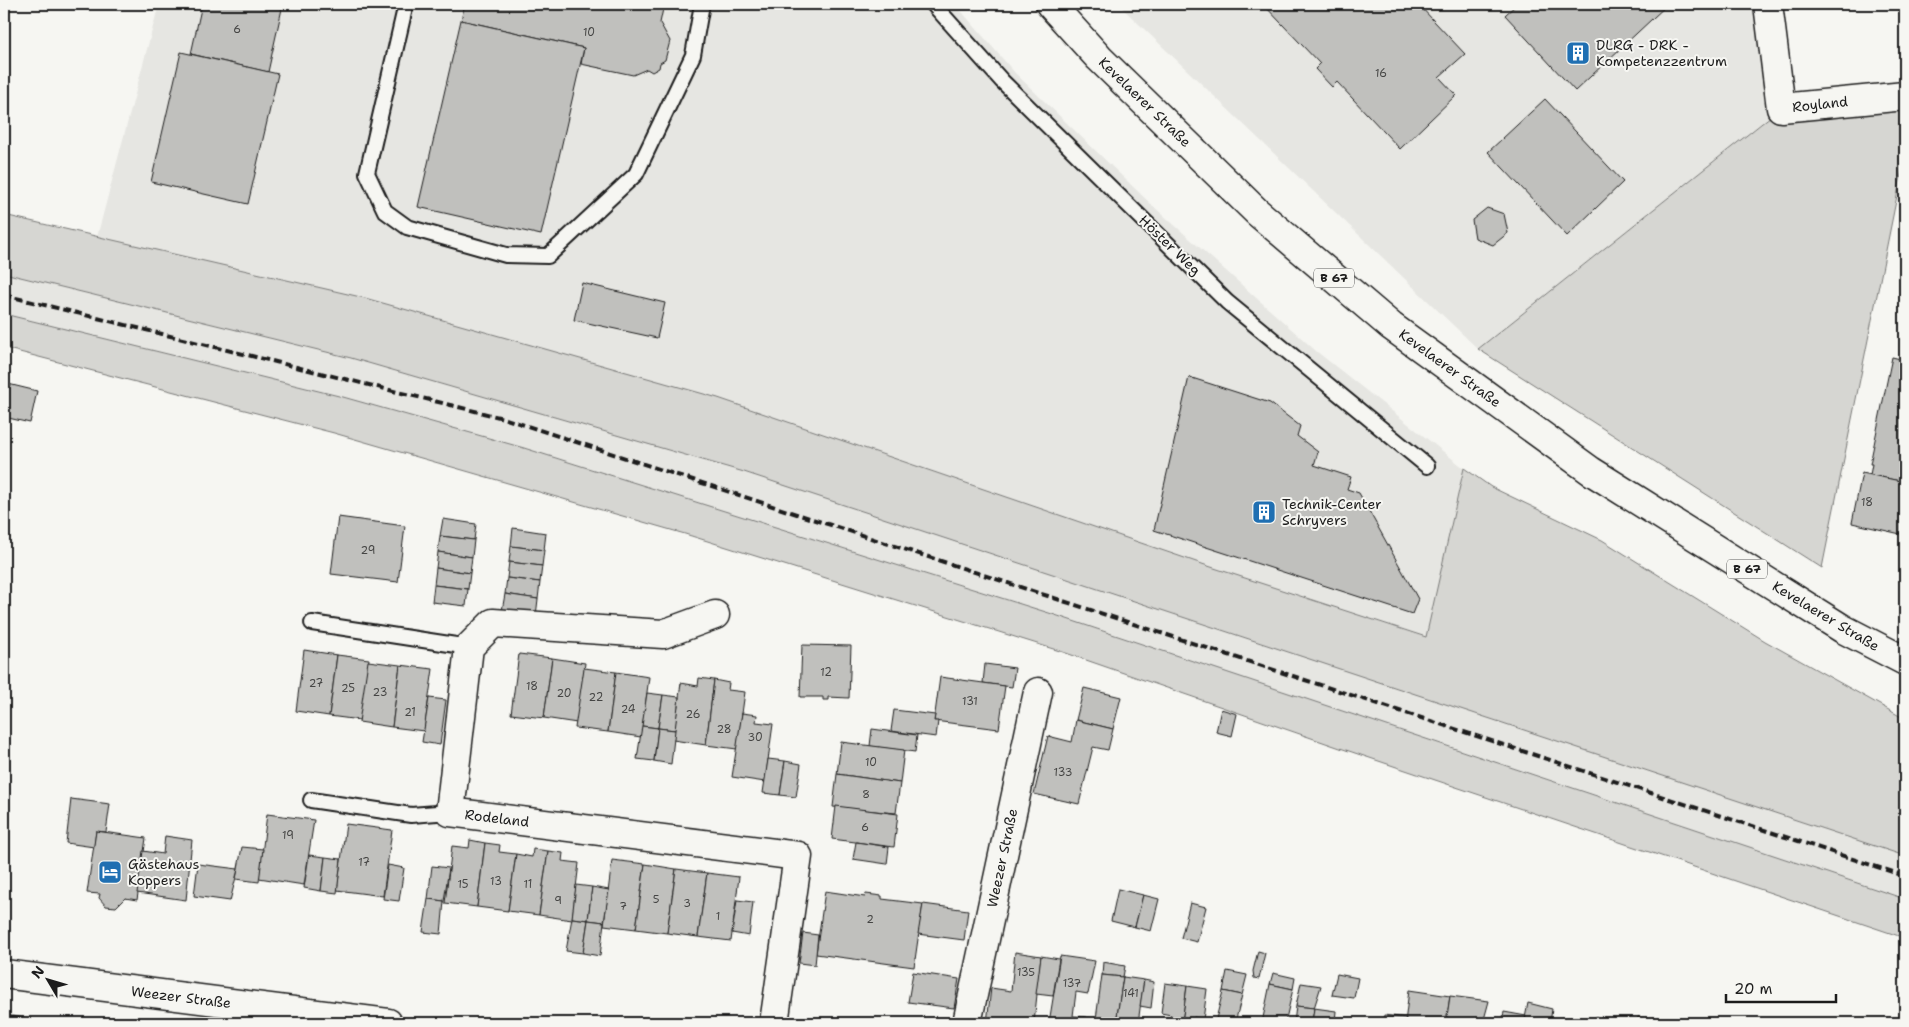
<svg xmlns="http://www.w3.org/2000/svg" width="1909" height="1027" viewBox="0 0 1909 1027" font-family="'Shantell Sans',sans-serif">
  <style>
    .built { fill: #e6e6e2 }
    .green { fill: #d6d6d2; stroke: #797977 }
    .building { fill: #c0c0bd; stroke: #1c1c1c }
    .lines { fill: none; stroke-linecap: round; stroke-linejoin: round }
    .service-casing { stroke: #1c1c1c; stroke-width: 18 }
    .minor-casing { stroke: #1c1c1c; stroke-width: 31 }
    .primary-casing { stroke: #1c1c1c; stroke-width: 31 }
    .service { stroke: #f6f6f2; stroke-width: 14 }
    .minor { stroke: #f6f6f2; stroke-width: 28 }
    .primary { stroke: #f6f6f2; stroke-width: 28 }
    .rail { stroke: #1c1c1c; stroke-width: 4; stroke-dasharray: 8 4; stroke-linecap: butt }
    .labels { text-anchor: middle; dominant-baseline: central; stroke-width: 4; stroke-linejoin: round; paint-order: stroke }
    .number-label { font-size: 11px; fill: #454544 }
    .shield { fill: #f6f6f2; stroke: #5d5d5c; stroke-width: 1 }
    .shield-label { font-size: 12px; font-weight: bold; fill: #1c1c1c }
    .poi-label { font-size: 14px; fill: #1c1c1c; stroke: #f6f6f2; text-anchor: start }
    .street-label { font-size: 14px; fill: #1c1c1c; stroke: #f6f6f2 }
  </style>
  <rect width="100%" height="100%" fill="#f6f6f2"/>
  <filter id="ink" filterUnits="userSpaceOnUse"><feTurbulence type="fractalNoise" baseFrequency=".02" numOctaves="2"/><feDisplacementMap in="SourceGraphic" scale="10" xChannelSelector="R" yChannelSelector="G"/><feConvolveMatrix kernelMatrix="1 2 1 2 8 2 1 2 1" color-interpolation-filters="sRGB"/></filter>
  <g filter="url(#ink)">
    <g class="built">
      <polygon points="159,4 955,4 1015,73 1153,206 1316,351 1464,468 1427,637 1208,566 718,398 365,298 97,237"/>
      <polygon points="1118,4 1771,4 1781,108 1478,349"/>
      <polygon points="4,273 351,358 744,472 1905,856 1905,899 1049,613 524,448 343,397 4,314"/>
    </g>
    <g class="green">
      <polygon points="1905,96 1905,156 1822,568 1478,349 1781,108"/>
      <polygon points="4,215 365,298 718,398 1208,566 1426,637 1464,468 1491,487 1602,540 1765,641 1905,719 1905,856 744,472 351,358 4,273"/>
      <polygon points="4,314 343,397 524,448 1049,613 1905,899 1905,938 1346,750 1063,652 685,534 334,433 4,348"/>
    </g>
    <g class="building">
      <polygon points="202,4 283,4 268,72 191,54"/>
      <polygon points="465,4 664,4 660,23 670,41 665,60 660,63 659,68 652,72 647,69 633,75 581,64 584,48 461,20"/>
      <polygon points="1263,4 1418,4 1465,54 1439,77 1456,95 1400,149 1337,82 1332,87 1315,69 1320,64"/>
      <polygon points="1517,4 1668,4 1575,91 1505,15"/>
      <polygon points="461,20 584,48 541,235 418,207"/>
      <polygon points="181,52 278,74 248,204 151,182"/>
      <polygon points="1545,99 1623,182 1567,236 1488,152"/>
      <polygon points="1487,208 1504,214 1508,233 1493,245 1475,238 1472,220"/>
      <polygon points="582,283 665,303 657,338 574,320"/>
      <polygon points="1892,357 1905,360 1905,482 1870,475 1872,464 1870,464"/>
      <polygon points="1189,377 1270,403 1300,426 1297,436 1318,452 1314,465 1351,477 1347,489 1359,493 1418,599 1412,614 1154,530"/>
      <polygon points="4,383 37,391 30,423 4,417"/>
      <polygon points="1862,473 1905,482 1905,535 1852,523"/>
      <polygon points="338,517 405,526 398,582 331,574"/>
      <polygon points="443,519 476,524 474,540 440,536"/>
      <polygon points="513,528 546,533 544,550 511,546"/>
      <polygon points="440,536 474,540 472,557 438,552"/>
      <polygon points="511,546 544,550 542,566 509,562"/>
      <polygon points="438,552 472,557 470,573 436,568"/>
      <polygon points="509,562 542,566 540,582 507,578"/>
      <polygon points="436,568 470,573 468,589 434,585"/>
      <polygon points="507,578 540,582 538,599 505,594"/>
      <polygon points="434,585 468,589 466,606 432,602"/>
      <polygon points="505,594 538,599 536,616 502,611"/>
      <polygon points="802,645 851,646 849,698 828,697 828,700 823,700 823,697 800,697"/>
      <polygon points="304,650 337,655 329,716 296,711"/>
      <polygon points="519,654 552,658 544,718 511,714"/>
      <polygon points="337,655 369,659 360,720 329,716"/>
      <polygon points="552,658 585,663 577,723 544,718"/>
      <polygon points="368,661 400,665 392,727 359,722"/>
      <polygon points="985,664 1015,668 1012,687 983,683"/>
      <polygon points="400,665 433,669 424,731 392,727"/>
      <polygon points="584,668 616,672 608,732 575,728"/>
      <polygon points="616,672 649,677 641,737 608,732"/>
      <polygon points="940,677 1005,686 999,729 934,721"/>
      <polygon points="699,678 714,680 706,745 673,740 681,683 698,686"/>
      <polygon points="714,680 729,683 728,690 745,692 737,749 706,745"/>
      <polygon points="1084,688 1121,697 1113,729 1076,720"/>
      <polygon points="647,693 663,695 658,728 642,726"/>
      <polygon points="663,695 679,697 675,730 658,728"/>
      <polygon points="429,698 446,700 440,745 422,742"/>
      <polygon points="1221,709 1237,714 1232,736 1216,732"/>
      <polygon points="894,710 935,715 934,721 938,721 936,737 891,731"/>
      <polygon points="742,713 757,715 756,722 773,724 765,782 732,777"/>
      <polygon points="1076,720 1113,729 1108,750 1093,747 1079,804 1034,794 1048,736 1072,742"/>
      <polygon points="642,726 658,728 654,761 637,759"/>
      <polygon points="658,728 675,730 671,764 654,761"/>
      <polygon points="872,729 917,735 915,752 870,746"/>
      <polygon points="841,742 904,750 900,783 837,774"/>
      <polygon points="768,759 785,761 780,795 763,793"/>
      <polygon points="785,761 801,764 796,797 780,795"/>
      <polygon points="837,774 900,783 896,813 833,807"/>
      <polygon points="71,799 110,804 106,832 96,831 94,847 66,843"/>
      <polygon points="836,806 898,814 894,847 832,839"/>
      <polygon points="267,814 314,820 304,885 259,878"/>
      <polygon points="346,824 392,830 383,896 337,890"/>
      <polygon points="96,831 146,838 137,900 125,898 116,907 106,906 99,898 100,894 87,893"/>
      <polygon points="165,836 192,840 186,900 137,893 143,851 163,854"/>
      <polygon points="470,840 485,843 477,907 445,903 452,846 469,848"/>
      <polygon points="856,842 889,847 887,864 853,859"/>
      <polygon points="485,843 500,845 499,852 516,854 508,911 477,907"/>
      <polygon points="242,847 263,849 259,882 236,879"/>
      <polygon points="533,849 548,851 539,915 508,911 516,854 532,857"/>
      <polygon points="548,851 563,853 562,861 579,863 572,920 539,915"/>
      <polygon points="309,855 325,857 321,891 304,888"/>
      <polygon points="325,857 341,859 337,893 321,891"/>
      <polygon points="612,860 645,864 636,929 604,925"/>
      <polygon points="198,864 238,869 230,901 194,896"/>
      <polygon points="645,864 676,869 667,933 636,929"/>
      <polygon points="388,865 404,868 399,901 383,899"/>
      <polygon points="432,866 449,868 444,901 428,899"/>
      <polygon points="676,869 707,873 698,937 667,933"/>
      <polygon points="707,873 739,877 731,941 698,937"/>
      <polygon points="576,885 592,887 588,920 572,918"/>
      <polygon points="592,887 609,890 604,922 588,920"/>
      <polygon points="1118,889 1143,895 1135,927 1111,921"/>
      <polygon points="825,891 865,897 866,894 882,896 882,899 923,904 914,967 816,954"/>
      <polygon points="1143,895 1159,899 1151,931 1135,927"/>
      <polygon points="428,899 444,901 441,934 423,932"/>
      <polygon points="737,900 753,902 749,936 732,933"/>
      <polygon points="1190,903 1206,907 1197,942 1181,938"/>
      <polygon points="923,904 968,910 964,940 918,934"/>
      <polygon points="572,918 588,920 583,953 566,951"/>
      <polygon points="588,920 604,922 600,956 583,953"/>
      <polygon points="803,933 818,935 815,965 799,963"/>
      <polygon points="1258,951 1265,953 1259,979 1254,978 1253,971"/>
      <polygon points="1015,952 1041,956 1034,1023 987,1023 991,988 1011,991"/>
      <polygon points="1041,956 1059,959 1053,996 1036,994"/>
      <polygon points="1060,956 1095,961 1088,994 1076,992 1073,1016 1085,1017 1084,1023 1049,1023"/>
      <polygon points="1103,962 1125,966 1123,977 1102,975"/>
      <polygon points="1227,971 1247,975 1242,995 1223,991"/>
      <polygon points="913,972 959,979 954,1008 908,1002"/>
      <polygon points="1273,973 1295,978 1293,989 1270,984"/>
      <polygon points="1337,974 1358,978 1354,998 1332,995"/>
      <polygon points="1102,975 1123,977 1116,1023 1084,1023 1085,1017 1096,1019"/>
      <polygon points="1123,977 1144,980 1138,1023 1116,1023"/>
      <polygon points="1144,980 1154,982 1151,1008 1140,1006"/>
      <polygon points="1165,983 1187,986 1182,1023 1169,1023 1171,1015 1161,1013"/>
      <polygon points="1301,983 1321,986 1314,1008 1296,1006"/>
      <polygon points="1270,984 1293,989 1285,1023 1262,1023"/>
      <polygon points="1187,986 1207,989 1203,1020 1194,1017 1193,1023 1182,1023"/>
      <polygon points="1409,990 1450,996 1446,1023 1405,1023"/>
      <polygon points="1223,991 1242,995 1235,1023 1215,1023"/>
      <polygon points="1450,996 1489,1001 1483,1023 1446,1023"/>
      <polygon points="1528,1003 1552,1009 1550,1023 1524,1023"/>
      <polygon points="1296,1006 1314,1008 1312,1023 1294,1023"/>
      <polygon points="1314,1008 1336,1011 1335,1022 1341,1023 1312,1023"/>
      <polygon points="1504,1012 1526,1016 1524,1023 1502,1023"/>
      <polygon points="4,1015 52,1022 51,1023 4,1023"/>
      <polygon points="1384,1015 1406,1018 1405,1023 1383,1023"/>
      <polygon points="1595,1017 1617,1023 1593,1023"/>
      <polygon points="1638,1017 1648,1019 1647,1023 1636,1023"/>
      <polygon points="1572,1020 1594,1022 1594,1023 1572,1023"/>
    </g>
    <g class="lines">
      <g class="service-casing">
        <g id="service">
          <polyline points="406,4 367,173 385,211 407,227 506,255 548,256 636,174 693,55 702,4"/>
          <polyline points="933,4 1002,81 1227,302 1427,466"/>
          <polyline points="312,623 469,647"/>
          <polyline points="311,800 411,815 450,812"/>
        </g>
      </g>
      <g class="minor-casing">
        <g id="minor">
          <polyline points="1768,4 1781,108 1905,96"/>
          <polyline points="715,615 663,634 493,623 469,647 450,812 798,856 774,1023"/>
          <polyline points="4,974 388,1023"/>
          <polyline points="967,1023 1038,692"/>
        </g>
      </g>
      <g class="primary-casing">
        <polyline id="primary" points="1050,4 1099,58 1257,212 1391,326 1591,471 1843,629 1905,661"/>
      </g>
      <use href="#service" class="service"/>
      <use href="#minor" class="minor"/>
      <use href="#primary" class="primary"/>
      <polyline class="rail" points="4,295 503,418 1905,876"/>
    </g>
  </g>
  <defs>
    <g id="building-square" transform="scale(1.25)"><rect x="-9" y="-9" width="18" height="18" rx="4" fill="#1f6fb2" stroke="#f6f6f2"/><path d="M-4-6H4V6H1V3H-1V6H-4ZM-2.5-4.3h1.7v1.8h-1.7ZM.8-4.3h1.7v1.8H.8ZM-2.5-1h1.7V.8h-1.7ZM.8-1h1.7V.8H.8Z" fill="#fff"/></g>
    <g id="hotel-square" transform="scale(1.25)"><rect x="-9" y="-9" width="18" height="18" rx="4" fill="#1f6fb2" stroke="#f6f6f2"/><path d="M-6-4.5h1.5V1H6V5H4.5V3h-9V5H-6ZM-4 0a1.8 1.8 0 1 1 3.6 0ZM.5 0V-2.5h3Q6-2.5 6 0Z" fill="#fff"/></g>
  </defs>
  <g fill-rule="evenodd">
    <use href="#building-square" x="1578" y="53"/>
    <use href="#building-square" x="1264" y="512"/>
    <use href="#hotel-square" x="110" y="872"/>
  </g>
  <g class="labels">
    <g class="number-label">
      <text x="237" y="29">6</text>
      <text x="589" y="32">10</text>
      <text x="1381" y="73">16</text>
      <text x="1867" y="502">18</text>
      <text x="368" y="550">29</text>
      <text x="826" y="672">12</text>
      <text x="316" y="683">27</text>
      <text x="532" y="686">18</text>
      <text x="348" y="688">25</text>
      <text x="380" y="692">23</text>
      <text x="564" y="693">20</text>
      <text x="596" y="697">22</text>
      <text x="970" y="701">131</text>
      <text x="628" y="709">24</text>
      <text x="410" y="712">21</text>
      <text x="693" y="714">26</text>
      <text x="724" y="729">28</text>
      <text x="755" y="737">30</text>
      <text x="871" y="762">10</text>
      <text x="1063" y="772">133</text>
      <text x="866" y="794">8</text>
      <text x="865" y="827">6</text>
      <text x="288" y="835">19</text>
      <text x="364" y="862">17</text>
      <text x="496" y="881">13</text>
      <text x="463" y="884">15</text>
      <text x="528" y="884">11</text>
      <text x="656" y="899">5</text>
      <text x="558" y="900">9</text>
      <text x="687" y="903">3</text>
      <text x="623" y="906">7</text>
      <text x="718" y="916">1</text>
      <text x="870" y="919">2</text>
      <text x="1026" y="972">135</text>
      <text x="1072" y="983">137</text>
      <text x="1131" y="993">141</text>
    </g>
    <g class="shield">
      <rect x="1314" y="268.5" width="40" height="19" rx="4"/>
      <rect x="1727" y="559.5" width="40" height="19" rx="4"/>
    </g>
    <g class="shield-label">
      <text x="1334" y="278">B 67</text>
      <text x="1747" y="569">B 67</text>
    </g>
    <g class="poi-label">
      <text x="1596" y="45">DLRG - DRK -<tspan x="1596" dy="16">Kompetenzzentrum</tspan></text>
      <text x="1282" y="504">Technik-Center<tspan x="1282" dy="16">Schryvers</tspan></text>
      <text x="128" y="864">Gästehaus<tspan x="128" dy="16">Koppers</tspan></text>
    </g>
    <g class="street-label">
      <text transform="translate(1145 102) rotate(44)">Kevelaerer Straße</text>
      <text transform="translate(1820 104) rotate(-6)">Royland</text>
      <text transform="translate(1170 245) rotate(44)">Höster Weg</text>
      <text transform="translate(1450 368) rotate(36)">Kevelaerer Straße</text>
      <text transform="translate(1826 616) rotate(31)">Kevelaerer Straße</text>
      <text transform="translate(497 818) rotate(7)">Rodeland</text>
      <text transform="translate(1002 858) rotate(-78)">Weezer Straße</text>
      <text transform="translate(181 997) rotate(7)">Weezer Straße</text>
    </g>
  </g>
  <rect width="1909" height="1027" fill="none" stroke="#f6f6f2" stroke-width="20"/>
  <rect x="10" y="10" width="1889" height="1007" fill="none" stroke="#1c1c1c" stroke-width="2" filter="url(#ink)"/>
  <g transform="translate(48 980) rotate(308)" stroke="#f6f6f2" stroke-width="4" paint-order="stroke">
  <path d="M0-4L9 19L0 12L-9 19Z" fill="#1c1c1c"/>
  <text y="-8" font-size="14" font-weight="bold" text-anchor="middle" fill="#1c1c1c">N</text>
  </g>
  <path d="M1726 994v8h110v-8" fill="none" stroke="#1c1c1c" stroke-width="2.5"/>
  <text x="1734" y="994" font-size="15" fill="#1c1c1c" stroke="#f6f6f2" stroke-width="4" paint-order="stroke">20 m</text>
</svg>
